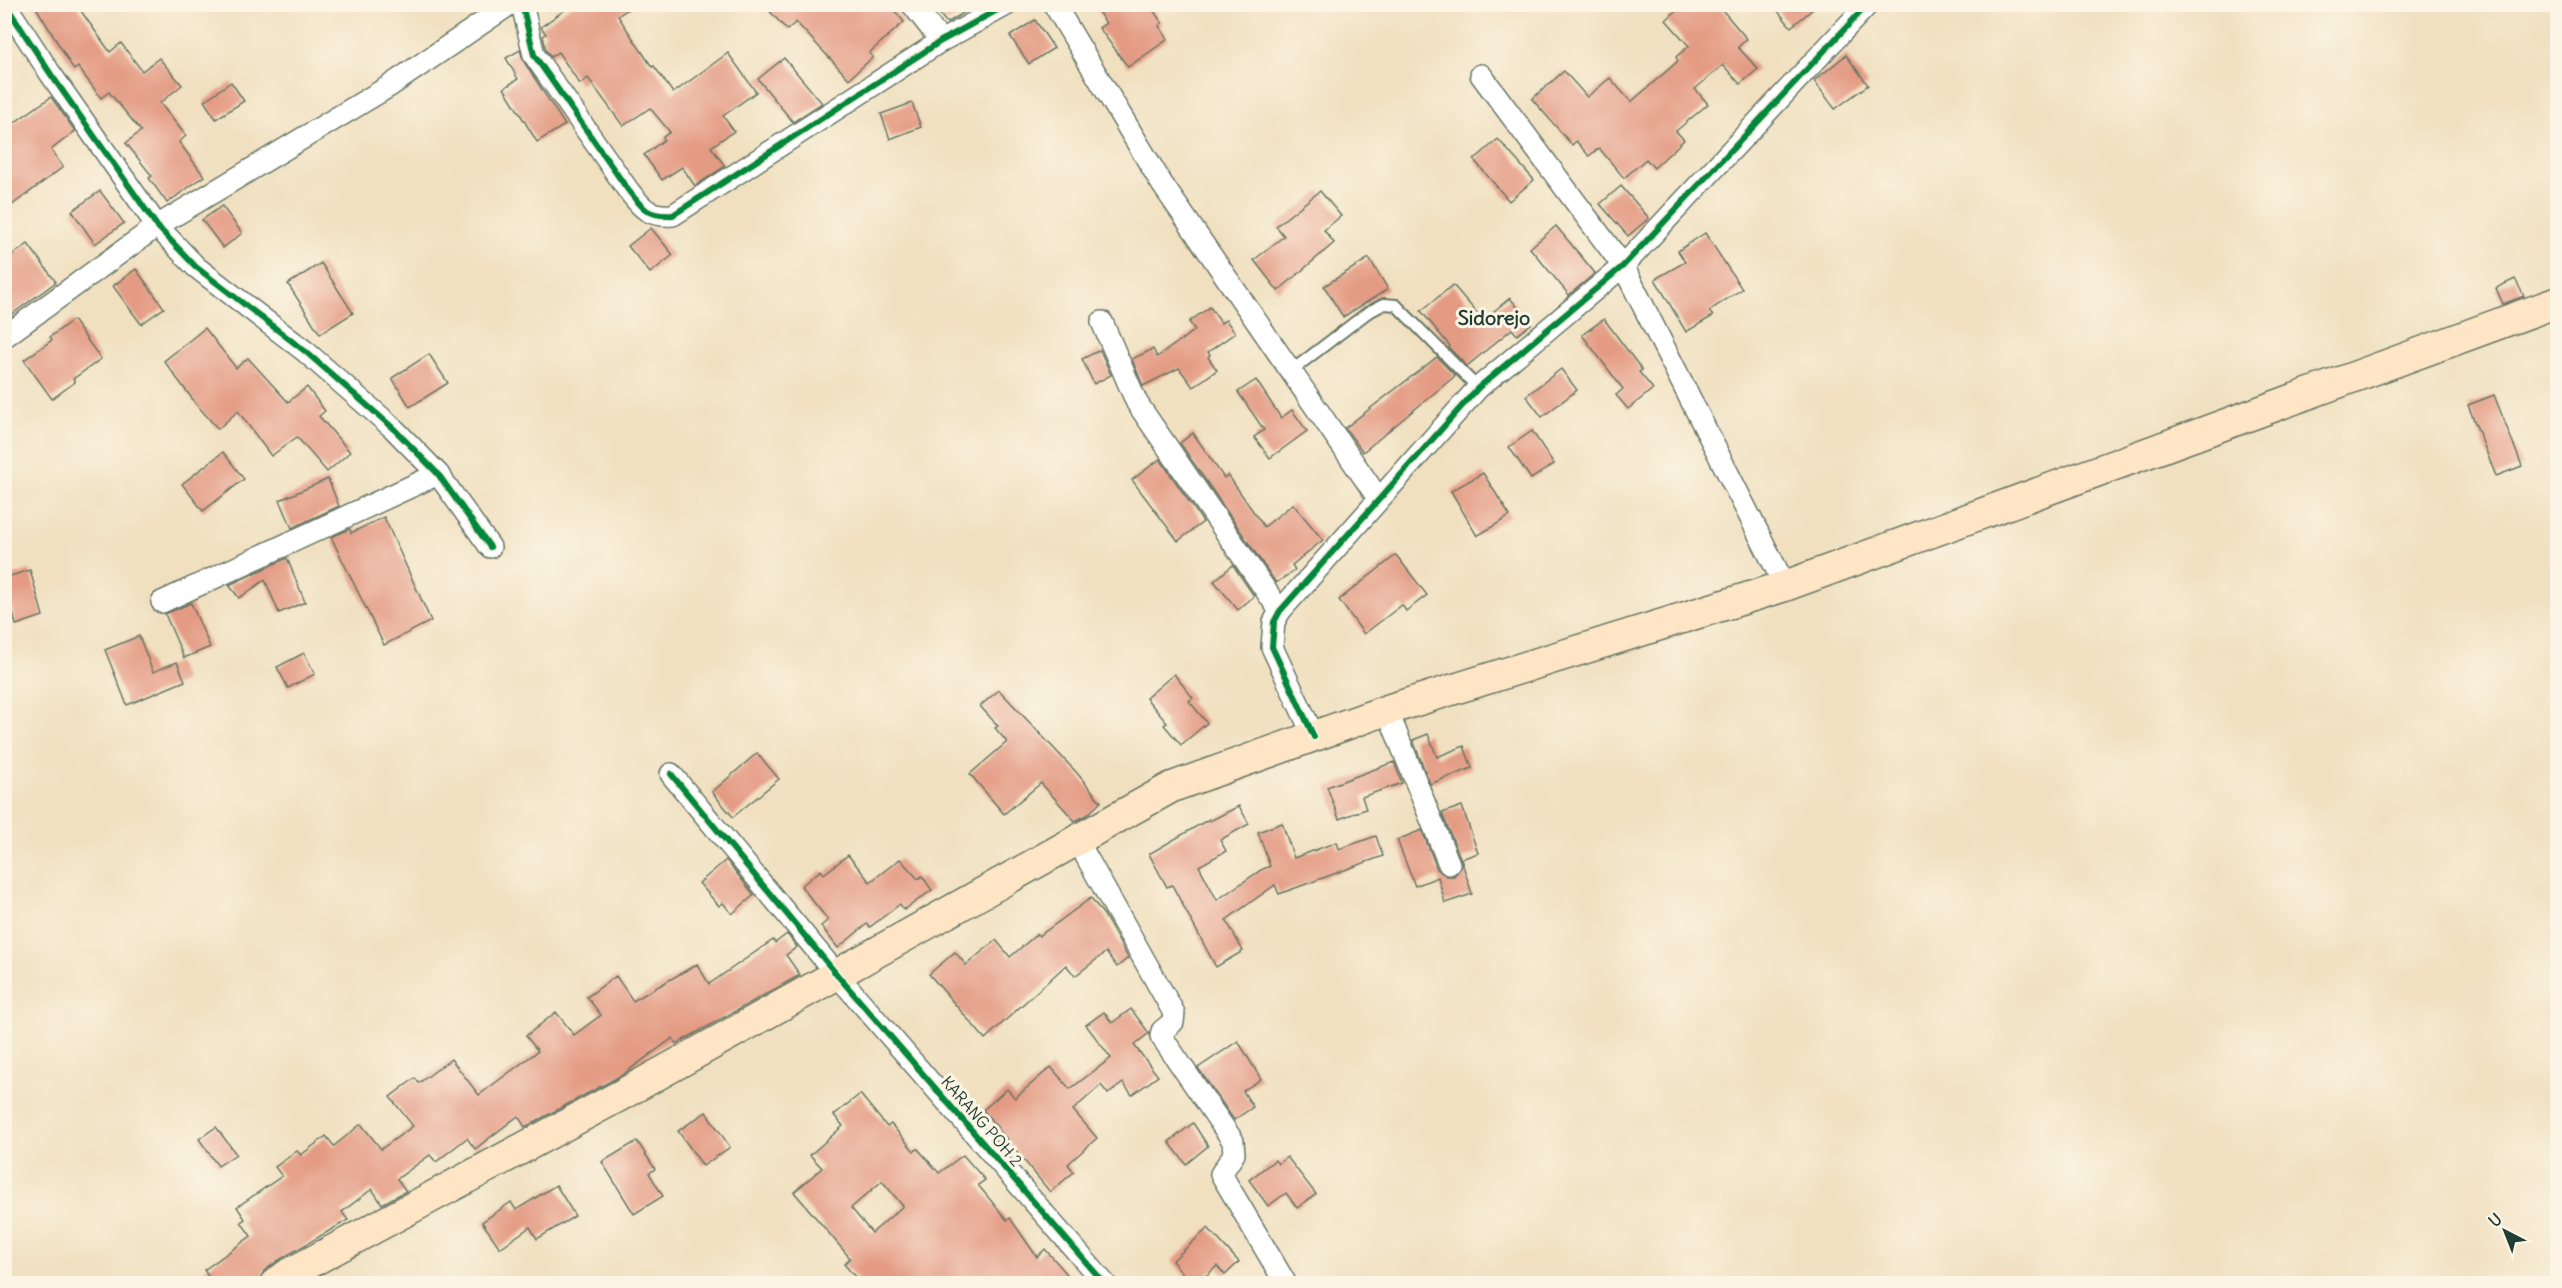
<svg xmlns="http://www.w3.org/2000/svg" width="2562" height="1288" viewBox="0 0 2562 1288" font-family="Delius,sans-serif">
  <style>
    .building { fill: #e49b84; fill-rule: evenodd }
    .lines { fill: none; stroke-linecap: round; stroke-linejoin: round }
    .lane-casing { stroke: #687665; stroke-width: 14 }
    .street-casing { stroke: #687665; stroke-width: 24 }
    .secondary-casing { stroke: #687665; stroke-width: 33 }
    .lane { stroke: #fff; stroke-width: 10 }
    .street { stroke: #fff; stroke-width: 21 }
    .secondary { stroke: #fde5c5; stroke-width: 30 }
    .cycleway-casing { stroke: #fcf5e5; stroke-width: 10 }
    .cycleway { stroke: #00873e; stroke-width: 6 }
    .labels { text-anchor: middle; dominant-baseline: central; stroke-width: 6; stroke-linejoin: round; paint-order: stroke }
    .street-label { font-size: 16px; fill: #1f3d34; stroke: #fcf5e5 }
    .quarter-label { font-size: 20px; font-weight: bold; fill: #1f3d34; stroke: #fcf5e5 }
  </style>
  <rect width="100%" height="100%" fill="#fcf5e5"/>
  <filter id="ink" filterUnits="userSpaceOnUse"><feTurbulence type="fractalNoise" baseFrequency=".0167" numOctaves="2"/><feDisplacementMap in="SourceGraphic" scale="12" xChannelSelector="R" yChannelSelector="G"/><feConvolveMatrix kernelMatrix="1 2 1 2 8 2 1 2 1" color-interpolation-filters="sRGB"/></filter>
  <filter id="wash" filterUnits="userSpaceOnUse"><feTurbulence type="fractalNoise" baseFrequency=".008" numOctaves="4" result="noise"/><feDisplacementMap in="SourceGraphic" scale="24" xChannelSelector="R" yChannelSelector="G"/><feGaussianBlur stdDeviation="1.35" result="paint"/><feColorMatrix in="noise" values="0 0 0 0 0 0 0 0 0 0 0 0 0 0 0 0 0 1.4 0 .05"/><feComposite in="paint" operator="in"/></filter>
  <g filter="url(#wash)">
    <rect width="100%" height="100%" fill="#f0e0c0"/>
    <g id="blocks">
      <g class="building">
        <polygon points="34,4 76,4 110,52 121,43 142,71 159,58 182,85 160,103 186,136 179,142 204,176 167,203 149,178 152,176 126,143 141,131 109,92 101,98 78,67 74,70"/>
        <polygon points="573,4 635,4 618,16 652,67 654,66 673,93 728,53 756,92 723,116 734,131 711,147 725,166 695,186 682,167 662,180 644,155 664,140 663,137 670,132 650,108 623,126 588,78 580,84 558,52 551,57 546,50 543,36 546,34 541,27"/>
        <polygon points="763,4 889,4 904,22 869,53 873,57 849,79 796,22 787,30"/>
        <polygon points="931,4 978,4 947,23"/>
        <polygon points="1093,4 1149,4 1162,23 1159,26 1168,39 1128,67 1099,28 1106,23"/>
        <polygon points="1684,4 1717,4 1747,39 1738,47 1758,69 1740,84 1723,65 1695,89 1708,104 1676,131 1684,140 1654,168 1646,159 1624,178 1599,148 1589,156 1576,141 1572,145 1532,99 1564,71 1587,97 1610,78 1631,102 1678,61 1676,57 1689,46 1666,20"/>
        <polygon points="1772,4 1819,4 1791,27"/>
        <polygon points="1035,20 1054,48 1029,64 1010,36"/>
        <polygon points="520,50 524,62 565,125 537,142 504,88 518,79 506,58"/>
        <polygon points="1846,55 1868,85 1835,109 1814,81"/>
        <polygon points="784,58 822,103 793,122 758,79"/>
        <polygon points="231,82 244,101 216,119 204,101"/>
        <polygon points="51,97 75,131 51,150 63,167 4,211 4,130"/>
        <polygon points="912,103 921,127 890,139 881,114"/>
        <polygon points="1498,139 1534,180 1509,201 1474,160"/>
        <polygon points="1621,186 1649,218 1628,236 1600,204"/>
        <polygon points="100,191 124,223 95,244 72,211"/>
        <polygon points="1320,191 1341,216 1324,230 1334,243 1278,291 1254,260 1284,236 1276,226"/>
        <polygon points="222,206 242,233 223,248 202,220"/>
        <polygon points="1556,226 1595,273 1569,295 1530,248"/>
        <polygon points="651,228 673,255 650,273 628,246"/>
        <polygon points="1705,233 1742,289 1709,311 1713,316 1686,332 1655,279 1685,262 1678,251"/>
        <polygon points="28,244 56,282 4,320 4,261"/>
        <polygon points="1369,258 1388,289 1343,317 1324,286"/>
        <polygon points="321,263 353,313 320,334 288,284"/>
        <polygon points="136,269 164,308 141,324 113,286"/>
        <polygon points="2515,279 2524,296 2503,304 2496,288"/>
        <polygon points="1453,285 1483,320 1510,298 1531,324 1517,335 1512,329 1467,366 1449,348 1450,346 1421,311"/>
        <polygon points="1210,307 1221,323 1226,320 1235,333 1208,352 1210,355 1208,357 1217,370 1193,387 1179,368 1143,386 1132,359 1153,349 1157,357 1195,330 1189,322"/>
        <polygon points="1604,319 1642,370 1639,372 1653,389 1628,409 1616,395 1623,389 1582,335"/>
        <polygon points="73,320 101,359 73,379 75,382 52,399 24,360 52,340 50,337"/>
        <polygon points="205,328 236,368 248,358 288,402 307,387 325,411 319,416 350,452 327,472 297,437 271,456 238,411 218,429 196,404 164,361"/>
        <polygon points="1100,350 1111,375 1094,384 1082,359"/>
        <polygon points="429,354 448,383 410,407 392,378"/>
        <polygon points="1437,357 1455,376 1363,452 1345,428"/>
        <polygon points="1561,369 1577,390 1542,417 1526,396"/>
        <polygon points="1256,380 1281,418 1292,410 1307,431 1270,458 1254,437 1264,430 1238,392"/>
        <polygon points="2494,395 2522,466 2496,476 2468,405"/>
        <polygon points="1532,431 1554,464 1531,479 1509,447"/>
        <polygon points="1193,433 1224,478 1228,475 1264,527 1293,504 1323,540 1292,565 1295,570 1276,583 1180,443"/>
        <polygon points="223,452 244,479 203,511 182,484"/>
        <polygon points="1160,459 1203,522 1178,541 1132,480"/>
        <polygon points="1483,473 1510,516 1477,536 1451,491"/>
        <polygon points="328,479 339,506 292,528 280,500"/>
        <polygon points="384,517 431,621 384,645 331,537 350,529 351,533"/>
        <polygon points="1396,555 1427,595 1406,611 1402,605 1364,634 1339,600"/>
        <polygon points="287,558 305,602 279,613 265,580 239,598 229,585"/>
        <polygon points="1233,565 1254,596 1238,610 1214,581"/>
        <polygon points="30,570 43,616 16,625 4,578"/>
        <polygon points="191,603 210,647 184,658 165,614"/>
        <polygon points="139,636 153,672 177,662 185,681 127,705 105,650"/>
        <polygon points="304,653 315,674 288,688 277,667"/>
        <polygon points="1174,674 1193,698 1189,701 1207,723 1181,745 1164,725 1167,723 1146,698"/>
        <polygon points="999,690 1077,773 1101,802 1087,815 1075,821 1041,783 1004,814 970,774 1007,742 995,728 998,726 980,706"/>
        <polygon points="1428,734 1437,757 1464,746 1472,768 1430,784 1413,740"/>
        <polygon points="757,753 779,779 733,817 712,792"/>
        <polygon points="1394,762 1402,783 1362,797 1366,809 1339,819 1327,787"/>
        <polygon points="1239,806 1249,824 1220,840 1226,851 1199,866 1217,900 1261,870 1270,866 1258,832 1282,823 1294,858 1337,842 1339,849 1376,836 1383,856 1279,894 1275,885 1226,920 1243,951 1216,967 1172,885 1167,887 1149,854 1209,819 1210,821"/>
        <polygon points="1462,806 1478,853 1461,859 1472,894 1445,903 1438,877 1415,886 1397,840 1422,830 1437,869 1447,876 1454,876 1461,866 1461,860 1442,813"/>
        <polygon points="848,855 870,882 900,859 918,879 922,876 932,890 904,910 900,904 870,927 867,924 838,948 821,926 828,920 801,886 821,870 824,874"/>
        <polygon points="726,860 754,895 732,914 723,903 719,906 699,883"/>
        <polygon points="1091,898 1104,915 1128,958 1117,967 1106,952 1075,976 1066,965 985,1039 929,974 955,952 966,965 996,940 1010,957 1037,934 1039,936"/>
        <polygon points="787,934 797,947 786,955 800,975 676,1044 673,1038 622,1075 525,1127 518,1116 475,1149 467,1138 436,1162 430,1155 397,1179 406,1191 382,1204 372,1189 342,1212 348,1220 277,1261 264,1271 258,1284 213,1284 204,1270 251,1236 241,1222 245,1219 237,1207 282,1176 275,1167 297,1151 301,1155 326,1136 334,1146 361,1124 381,1149 413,1126 390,1097 415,1078 419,1083 451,1059 479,1095 538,1051 526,1036 556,1012 574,1035 601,1015 587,997 616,976 633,1001 697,964 709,984 773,940 775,943"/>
        <polygon points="1131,1009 1149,1033 1134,1045 1158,1076 1132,1095 1123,1083 1108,1094 1101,1085 1073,1110 1097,1138 1068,1164 1074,1172 1050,1192 983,1110 1007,1089 1015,1098 1051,1067 1070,1089 1111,1058 1086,1025 1104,1012 1112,1023"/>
        <polygon points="1238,1041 1261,1079 1243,1091 1253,1107 1234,1120 1198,1068"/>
        <path d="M 860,1094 L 887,1127 L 891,1124 L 914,1151 L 918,1149 L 939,1173 L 963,1155 L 985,1180 L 978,1185 L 1007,1220 L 1010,1218 L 1037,1257 L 1045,1249 L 1067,1274 L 1057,1284 L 861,1284 L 844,1264 L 850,1258 L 794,1192 L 822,1168 L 810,1155 L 843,1126 L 834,1115 ZM 882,1181 L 903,1206 L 872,1233 L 851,1208 Z"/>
        <polygon points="706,1112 730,1147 703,1166 678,1131"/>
        <polygon points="1193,1123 1208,1146 1186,1164 1169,1142"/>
        <polygon points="216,1127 236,1154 218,1166 199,1139"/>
        <polygon points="637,1141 655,1169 649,1173 663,1196 634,1214 602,1162"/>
        <polygon points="1287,1157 1316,1194 1297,1208 1286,1193 1268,1206 1249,1180 1275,1160 1278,1164"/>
        <polygon points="556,1185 575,1216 537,1239 530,1227 500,1248 482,1222 511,1202 516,1210"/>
        <polygon points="1208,1228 1239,1262 1225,1275 1217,1266 1197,1284 1192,1284 1172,1261"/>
      </g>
    </g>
  </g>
  <g filter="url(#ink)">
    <use href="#blocks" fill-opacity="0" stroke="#687665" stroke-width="1.5"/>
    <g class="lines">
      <g class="lane-casing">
        <polyline id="lane" points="1291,371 1367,313 1384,304 1396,305 1478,388"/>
      </g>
      <g class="street-casing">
        <g id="street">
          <polyline points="5,4 50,73 157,226 196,267 306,352 393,428 438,474 490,547"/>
          <path d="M 522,4 L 534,55 L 628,190 C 642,208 648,217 673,215 L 941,41 L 1008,4"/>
          <polyline points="912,4 941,41"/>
          <polyline points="1054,4 1162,184 1378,498"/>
          <polyline points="1481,75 1623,266 1785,586"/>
          <polyline points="1102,322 1137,403 1280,611"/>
          <polyline points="4,337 157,226 388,87 510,4"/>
          <polyline points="162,602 438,474"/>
          <polyline points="1387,710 1449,864"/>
          <polyline points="1314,737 1272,647 1274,622 1280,611 1478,388 1623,266 1868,4"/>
          <polyline points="671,774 838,976 1105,1284"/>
          <polyline points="1077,840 1174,1013 1173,1022 1162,1031 1161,1036 1233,1141 1234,1154 1221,1174 1286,1284"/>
        </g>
      </g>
      <g class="secondary-casing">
        <polyline id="secondary" points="275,1284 287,1275 623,1094 1172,787 1387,710 1785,586 2558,302"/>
      </g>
      <use href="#lane" class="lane"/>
      <use href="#street" class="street"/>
      <use href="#secondary" class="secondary"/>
      <g class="cycleway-casing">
        <g id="cycleway">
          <polyline points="5,4 50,73 157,226 196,267 306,352 393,428 438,474 490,547"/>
          <path d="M 522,4 L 534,55 L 628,190 C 642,208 648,217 673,215 L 941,41 L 1008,4"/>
          <polyline points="1314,737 1272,647 1274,622 1280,611 1478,388 1623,266 1868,4"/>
          <polyline points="671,774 838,976 1105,1284"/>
        </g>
      </g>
      <use href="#cycleway" class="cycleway"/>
    </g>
  </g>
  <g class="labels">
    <g class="street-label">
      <text transform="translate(982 1121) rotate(49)">KARANG POH 2</text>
    </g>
    <g class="quarter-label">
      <text x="1494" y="317">Sidorejo</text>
    </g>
  </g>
  <rect width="2562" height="1288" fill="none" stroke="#fcf5e5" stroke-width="24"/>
  <g transform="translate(2505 1231) rotate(318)" stroke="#fcf5e5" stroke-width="4.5" paint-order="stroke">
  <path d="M0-4.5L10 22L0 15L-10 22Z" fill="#1f3d34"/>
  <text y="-9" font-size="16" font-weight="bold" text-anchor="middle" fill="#1f3d34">U</text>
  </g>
</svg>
